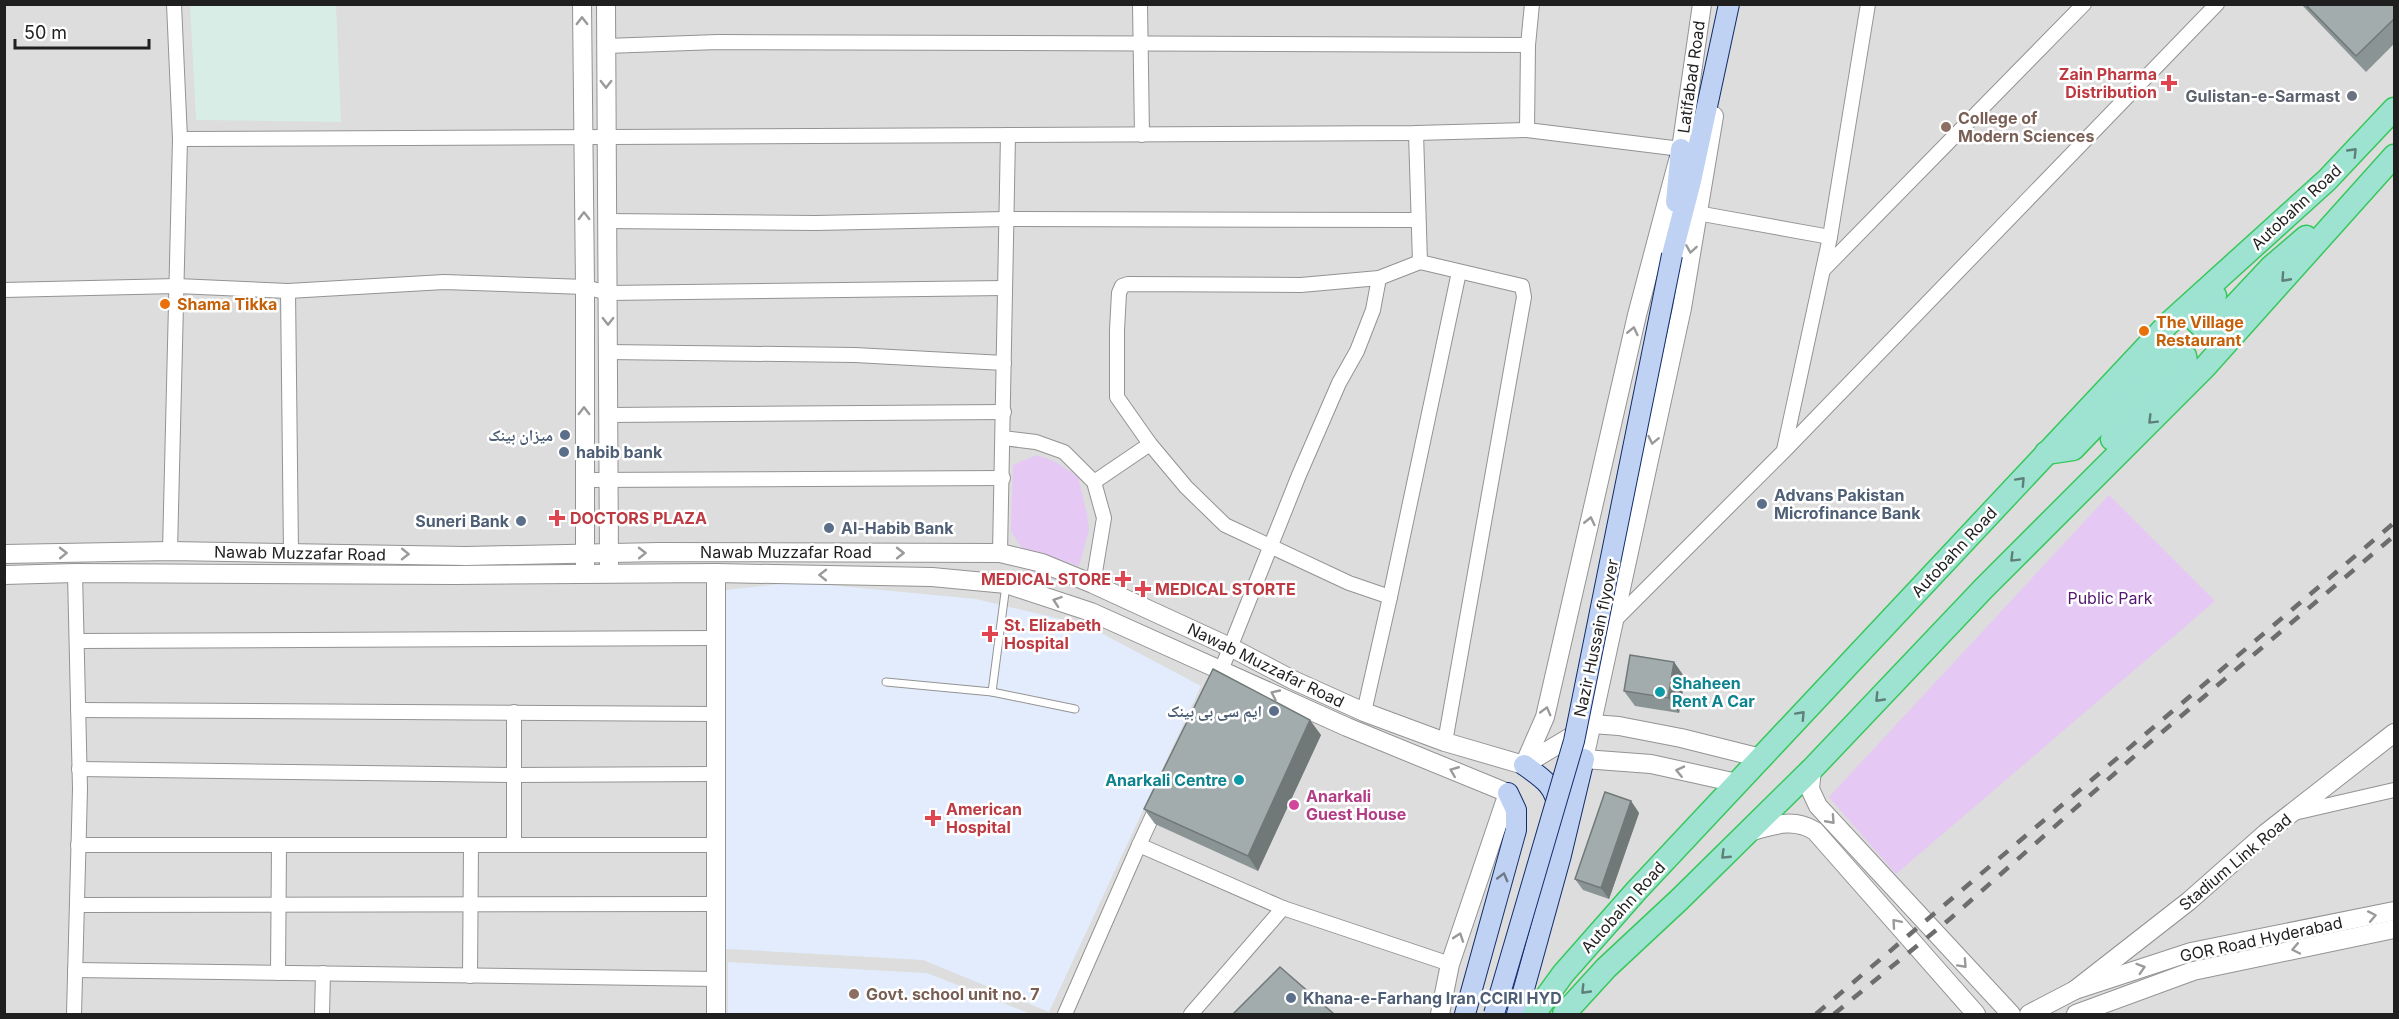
<svg xmlns="http://www.w3.org/2000/svg" width="2399" height="1019" viewBox="0 0 2399 1019" font-family="Inter,'Noto Naskh Arabic',sans-serif">
  <style>
    .residential { fill: #dcdddc }
    .commercial { fill: #d7ede5 }
    .education { fill: #e2ecfc }
    .park { fill: #e5c8f4 }
    .lines { fill: none; stroke-linecap: round; stroke-linejoin: round }
    .service-casing { stroke: #939393; stroke-width: 9 }
    .minor-casing { stroke: #939393; stroke-width: 16 }
    .tertiary-casing { stroke: #939393; stroke-width: 20 }
    .secondary-casing { stroke: #112c6b; stroke-width: 22 }
    .trunk-casing { stroke: #37c85b; stroke-width: 25 }
    .service { stroke: #fff; stroke-width: 7 }
    .minor { stroke: #fff; stroke-width: 14 }
    .tertiary { stroke: #fff; stroke-width: 18 }
    .secondary { stroke: #c0d2f3; stroke-width: 20 }
    .trunk { stroke: #9ee2d2; stroke-width: 22 }
    .rail { stroke: #6d6d6d; stroke-width: 4.5; stroke-dasharray: 12 12; stroke-linecap: butt }
    .secondary-bridge-casing { stroke: #112c6b; stroke-width: 22; stroke-linecap: butt }
    .secondary-bridge { stroke: #c0d2f3; stroke-width: 20 }
    .wall { fill: #8b9494 }
    .shaded-wall { fill: #717878 }
    .building { fill: #a2acac; stroke: #717878; stroke-width: 1.5 }
    .oneway { stroke: #9a9a9a }
    .oneway2 { stroke: #5e8078 }
    .oneway3 { stroke: #707889 }
    .health-dot { fill: #e0444e; stroke: #fff; stroke-width: 2 }
    .worship-dot { fill: #6b7280; stroke: #fff; stroke-width: 2 }
    .education-dot { fill: #8d6e63; stroke: #fff; stroke-width: 2 }
    .food-dot { fill: #e8710a; stroke: #fff; stroke-width: 2 }
    .service-dot { fill: #5c6f8a; stroke: #fff; stroke-width: 2 }
    .culture-dot { fill: #0f9aa8; stroke: #fff; stroke-width: 2 }
    .hotel-dot { fill: #d1479c; stroke: #fff; stroke-width: 2 }
    .labels { text-anchor: middle; dominant-baseline: central; stroke-width: 5; stroke-linejoin: round; paint-order: stroke }
    .health-label { font-size: 16px; font-weight: bold; fill: #be3a42; stroke: #fff; text-anchor: start }
    .street-label { font-size: 16px; fill: #1f1f1f; stroke: #fff }
    .worship-label { font-size: 16px; font-weight: bold; fill: #5b616d; stroke: #fff; text-anchor: end }
    .education-label { font-size: 16px; font-weight: bold; fill: #785e54; stroke: #fff; text-anchor: start }
    .food-label { font-size: 16px; font-weight: bold; fill: #c56008; stroke: #fff; text-anchor: start }
    .service-label { font-size: 16px; font-weight: bold; fill: #4e5e75; stroke: #fff; text-anchor: start }
    .park-label { font-size: 16px; fill: #541772; stroke: #fff }
    .culture-label { font-size: 16px; font-weight: bold; fill: #0d838f; stroke: #fff; text-anchor: start }
    .hotel-label { font-size: 16px; font-weight: bold; fill: #b23c85; stroke: #fff; text-anchor: start }
  </style>
  <rect width="100%" height="100%" fill="#e6ecee"/>
  <rect class="residential" x="5" y="5" width="2389" height="1009"/>
  <polygon class="commercial" points="190,5 336,5 341,122 196,120"/>
  <g class="education">
    <polygon points="798,582 976,599 1086,625 1201,686 1049,1012 923,960 726,949 726,590"/>
    <polygon points="728,962 927,973 1031,1014 728,1014"/>
  </g>
  <g class="park">
    <polygon points="1037,455 1056,462 1078,477 1087,514 1089,530 1079,566 1022,548 1011,531 1013,465"/>
    <polygon points="2109,495 2215,601 1896,874 1829,797"/>
  </g>
  <g class="lines">
    <g class="service-casing">
      <g id="service">
        <polyline points="886,682 992,692 1075,709"/>
        <polyline points="992,692 1006,585"/>
      </g>
    </g>
    <g class="minor-casing">
      <g id="minor">
        <polyline points="1140,4 1142,135"/>
        <polyline points="606,46 718,42 1528,45"/>
        <polyline points="1527,130 1528,45 1532,4"/>
        <polyline points="1416,133 1420,262"/>
        <polyline points="180,139 1416,133 1527,130 1681,149"/>
        <polyline points="1697,213 1830,237"/>
        <polyline points="607,221 816,223 1006,219 1418,220"/>
        <polyline points="1825,268 2084,4"/>
        <polyline points="4,290 177,286 288,291 444,282 585,287 608,293 1005,288"/>
        <polyline points="288,291 291,552"/>
        <polyline points="608,352 855,355 1004,363"/>
        <polyline points="608,415 1004,412"/>
        <polyline points="1003,438 1036,442 1064,452 1094,482 1104,518 1093,584"/>
        <polyline points="1784,450 1830,237 1868,4"/>
        <polyline points="585,480 1003,478"/>
        <polyline points="1094,482 1150,444"/>
        <polyline points="170,551 180,139 174,4"/>
        <polyline points="1000,553 1008,135"/>
        <polyline points="1390,597 1459,272"/>
        <polyline points="1615,620 1784,451 2217,4"/>
        <polyline points="77,641 716,638"/>
        <polyline points="1218,678 1299,475 1339,383 1357,351 1373,310 1379,278"/>
        <polyline points="78,710 716,714"/>
        <polyline points="514,712 514,845"/>
        <polyline points="1364,712 1390,597 1349,583 1225,525 1186,487 1150,444 1117,397 1117,330 1119,293 1122,286 1128,284 1301,285 1379,278 1420,262 1522,286 1524,297 1445,742"/>
        <polyline points="79,769 514,775 716,774"/>
        <polyline points="2294,813 2394,790"/>
        <polyline points="78,845 716,845"/>
        <polyline points="1139,845 1158,804"/>
        <polyline points="77,905 716,904"/>
        <polyline points="75,970 716,979"/>
        <polyline points="278,973 279,845"/>
        <polyline points="470,976 471,845"/>
        <polyline points="74,1014 80,789 75,573"/>
        <polyline points="322,1014 323,973"/>
        <polyline points="1065,1014 1139,845 1283,908"/>
        <polyline points="1191,1014 1283,908 1450,964"/>
      </g>
    </g>
    <g class="tertiary-casing">
      <g id="tertiary">
        <polyline points="582,4 585,287 585,566"/>
        <polyline points="606,4 609,564"/>
        <polyline points="4,554 170,551 466,556 659,552 1000,553 1042,563 1093,584 1232,648 1293,680 1364,712 1445,742 1524,765"/>
        <polyline points="4,575 75,573 455,575 716,573 932,577 1006,584 1091,612 1347,727 1508,793 1450,964 1440,1014"/>
        <polyline points="1584,759 1682,308 1714,116"/>
        <polyline points="1524,765 1545,717 1637,315 1681,149 1702,4"/>
        <polyline points="1524,765 1592,724 1619,726 1681,738 1761,758"/>
        <polyline points="1575,765 1584,759 1651,764 1737,783"/>
        <polyline points="1812,769 1810,789 1818,806 2011,1014"/>
        <path d="M 1748,832 C 1772,826 1792,817 1815,831 L 1976,1014"/>
        <polyline points="2075,990 2189,901 2266,833 2394,733"/>
        <polyline points="716,1014 716,573"/>
        <polyline points="2029,1014 2075,990 2191,952 2394,911"/>
        <polyline points="2076,1014 2193,971 2394,929"/>
      </g>
    </g>
    <g class="secondary-casing">
      <g id="secondary">
        <polyline points="1676,202 1681,149"/>
        <polyline points="1672,255 1691,181 1729,4"/>
        <path d="M 1524,765 C 1545,780 1554,785 1559,810"/>
        <polyline points="1465,1014 1516,830 1516,810 1508,793"/>
        <polyline points="1517,1014 1561,855 1584,759"/>
      </g>
    </g>
    <g class="trunk-casing">
      <g id="trunk">
        <polyline points="2215,296 2196,321 2208,332 2211,331 2271,267 2306,237"/>
        <polyline points="2046,453 2073,449 2160,358 2170,348 2177,349 2185,356 2186,362 2112,439"/>
        <polyline points="1534,1014 1563,974 1637,890 2168,324 2327,180 2394,109"/>
        <polyline points="1564,1014 1606,968 1680,899 1812,769 1984,588 2205,367 2394,156"/>
      </g>
    </g>
    <use href="#service" class="service"/>
    <use href="#minor" class="minor"/>
    <use href="#tertiary" class="tertiary"/>
    <use href="#secondary" class="secondary"/>
    <use href="#trunk" class="trunk"/>
    <g class="rail">
      <polyline points="1816,1014 2394,523"/>
      <polyline points="1834,1014 1951,918 2147,745 2394,536"/>
    </g>
    <g class="secondary-bridge-casing">
      <polyline id="secondary-bridge" points="1494,1014 1574,741 1672,255"/>
    </g>
    <use href="#secondary-bridge" class="secondary-bridge"/>
  </g>
  <g class="wall">
    <polygon points="2301,4 2394,4 2394,44 2366,72"/>
    <polygon points="1674,662 1685,678 1679,713 1635,706 1624,691"/>
    <polygon points="1321,735 1258,871 1155,824 1144,809"/>
    <polygon points="1631,801 1639,813 1609,899 1583,890 1575,879"/>
  </g>
  <g class="shaded-wall">
    <polygon points="1674,662 1685,678 1679,713 1668,698"/>
    <polygon points="1310,720 1321,735 1258,871 1248,856"/>
    <polygon points="1631,801 1639,813 1609,899 1601,888"/>
  </g>
  <g class="building">
    <polygon points="2305,4 2394,4 2394,19 2356,56"/>
    <polygon points="1630,655 1674,662 1668,698 1624,691"/>
    <polygon points="1213,669 1310,720 1248,856 1144,809"/>
    <polygon points="1605,792 1631,801 1601,888 1575,879"/>
    <polygon points="1280,967 1334,1014 1233,1014"/>
  </g>
  <defs><path id="oneway-chevron" d="M-2-3.5L2.5 0L-2 3.5" fill="none" stroke-width="1.6" stroke-linecap="round" stroke-linejoin="round" transform="scale(1.5)"/></defs>
  <g class="oneway">
    <use href="#oneway-chevron" transform="translate(582 21) rotate(-90)"/>
    <use href="#oneway-chevron" transform="translate(606 84) rotate(90)"/>
    <use href="#oneway-chevron" transform="translate(584 216) rotate(-91)"/>
    <use href="#oneway-chevron" transform="translate(1691 249) rotate(99)"/>
    <use href="#oneway-chevron" transform="translate(608 321) rotate(90)"/>
    <use href="#oneway-chevron" transform="translate(1633 331) rotate(-77)"/>
    <use href="#oneway-chevron" transform="translate(584 411) rotate(-90)"/>
    <use href="#oneway-chevron" transform="translate(1653 440) rotate(102)"/>
    <use href="#oneway-chevron" transform="translate(1590 521) rotate(-77)"/>
    <use href="#oneway-chevron" transform="translate(63 553) rotate(-1)"/>
    <use href="#oneway-chevron" transform="translate(642 553) rotate(-1)"/>
    <use href="#oneway-chevron" transform="translate(900 553)"/>
    <use href="#oneway-chevron" transform="translate(405 554) rotate(1)"/>
    <use href="#oneway-chevron" transform="translate(823 575) rotate(-179)"/>
    <use href="#oneway-chevron" transform="translate(1057 601) rotate(-161)"/>
    <use href="#oneway-chevron" transform="translate(1275 694) rotate(-155)"/>
    <use href="#oneway-chevron" transform="translate(1546 711) rotate(-75)"/>
    <use href="#oneway-chevron" transform="translate(1454 771) rotate(-158)"/>
    <use href="#oneway-chevron" transform="translate(1680 771) rotate(-167)"/>
    <use href="#oneway-chevron" transform="translate(1831 820) rotate(48)"/>
    <use href="#oneway-chevron" transform="translate(2372 916) rotate(-11)"/>
    <use href="#oneway-chevron" transform="translate(1896 923) rotate(-131)"/>
    <use href="#oneway-chevron" transform="translate(1459 937) rotate(-71)"/>
    <use href="#oneway-chevron" transform="translate(2296 949) rotate(168)"/>
    <use href="#oneway-chevron" transform="translate(1963 964) rotate(47)"/>
    <use href="#oneway-chevron" transform="translate(2141 968) rotate(-18)"/>
  </g>
  <g class="oneway2">
    <use href="#oneway-chevron" transform="translate(2353 152) rotate(-46)"/>
    <use href="#oneway-chevron" transform="translate(2285 278) rotate(132)"/>
    <use href="#oneway-chevron" transform="translate(2152 420) rotate(135)"/>
    <use href="#oneway-chevron" transform="translate(2021 481) rotate(-47)"/>
    <use href="#oneway-chevron" transform="translate(2014 558) rotate(135)"/>
    <use href="#oneway-chevron" transform="translate(1879 698) rotate(134)"/>
    <use href="#oneway-chevron" transform="translate(1801 715) rotate(-47)"/>
    <use href="#oneway-chevron" transform="translate(1725 855) rotate(136)"/>
    <use href="#oneway-chevron" transform="translate(1585 990) rotate(134)"/>
  </g>
  <use class="oneway3" href="#oneway-chevron" transform="translate(1503 877) rotate(-75)"/>
  <g class="health-dot">
    <path d="M2166 74h6v6h6v6h-6v6h-6v-6h-6v-6h6z"/>
    <path d="M554 509h6v6h6v6h-6v6h-6v-6h-6v-6h6z"/>
    <path d="M1120 570h6v6h6v6h-6v6h-6v-6h-6v-6h6z"/>
    <path d="M1140 580h6v6h6v6h-6v6h-6v-6h-6v-6h6z"/>
    <path d="M987 625h6v6h6v6h-6v6h-6v-6h-6v-6h6z"/>
    <path d="M930 809h6v6h6v6h-6v6h-6v-6h-6v-6h6z"/>
  </g>
  <circle class="worship-dot" cx="2352" cy="96" r="6"/>
  <g class="education-dot">
    <circle cx="1946" cy="127" r="6"/>
    <circle cx="854" cy="994" r="6"/>
  </g>
  <g class="food-dot">
    <circle cx="165" cy="304" r="6"/>
    <circle cx="2144" cy="331" r="6"/>
  </g>
  <g class="service-dot">
    <circle cx="565" cy="435" r="6"/>
    <circle cx="564" cy="452" r="6"/>
    <circle cx="1762" cy="504" r="6"/>
    <circle cx="521" cy="521" r="6"/>
    <circle cx="829" cy="528" r="6"/>
    <circle cx="1274" cy="711" r="6"/>
    <circle cx="1291" cy="998" r="6"/>
  </g>
  <g class="culture-dot">
    <circle cx="1660" cy="692" r="6"/>
    <circle cx="1239" cy="780" r="6"/>
  </g>
  <circle class="hotel-dot" cx="1294" cy="805" r="6"/>
  <g class="labels">
    <g class="health-label">
      <text x="2157" y="74" text-anchor="end">Zain Pharma<tspan x="2157" dy="18">Distribution</tspan></text>
      <text x="570" y="518">DOCTORS PLAZA</text>
      <text x="1111" y="579" text-anchor="end">MEDICAL STORE</text>
      <text x="1155" y="589">MEDICAL STORTE</text>
      <text x="1004" y="625">St. Elizabeth<tspan x="1004" dy="18">Hospital</tspan></text>
      <text x="946" y="809">American<tspan x="946" dy="18">Hospital</tspan></text>
    </g>
    <g class="street-label">
      <text transform="translate(1691 77) rotate(-82)">Latifabad Road</text>
      <text transform="translate(2296 207) rotate(-43)">Autobahn Road</text>
      <text x="786" y="552">Nawab Muzzafar Road</text>
      <text transform="translate(1954 552) rotate(-47)">Autobahn Road</text>
      <text transform="translate(300 553) rotate(1)">Nawab Muzzafar Road</text>
      <text transform="translate(1596 638) rotate(-78)">Nazir Hussain flyover</text>
      <text transform="translate(1266 665) rotate(26)">Nawab Muzzafar Road</text>
      <text transform="translate(2235 862) rotate(-40)">Stadium Link Road</text>
      <text transform="translate(1623 907) rotate(-48)">Autobahn Road</text>
      <text transform="translate(2261 939) rotate(-12)">GOR Road Hyderabad</text>
    </g>
    <g class="worship-label">
      <text x="2340" y="96">Gulistan-e-Sarmast</text>
    </g>
    <g class="education-label">
      <text x="1958" y="118">College of<tspan x="1958" dy="18">Modern Sciences</tspan></text>
      <text x="866" y="994">Govt. school unit no. 7</text>
    </g>
    <g class="food-label">
      <text x="177" y="304">Shama Tikka</text>
      <text x="2156" y="322">The Village<tspan x="2156" dy="18">Restaurant</tspan></text>
    </g>
    <g class="service-label">
      <text x="553" y="435" text-anchor="end">میزان بینک</text>
      <text x="576" y="452">habib bank</text>
      <text x="1774" y="495">Advans Pakistan<tspan x="1774" dy="18">Microfinance Bank</tspan></text>
      <text x="509" y="521" text-anchor="end">Suneri Bank</text>
      <text x="841" y="528">Al-Habib Bank</text>
      <text x="1262" y="711" text-anchor="end">ایم سی بی بینک</text>
      <text x="1303" y="998">Khana-e-Farhang Iran CCIRI HYD</text>
    </g>
    <g class="park-label">
      <text x="2110" y="598">Public Park</text>
    </g>
    <g class="culture-label">
      <text x="1672" y="683">Shaheen<tspan x="1672" dy="18">Rent A Car</tspan></text>
      <text x="1227" y="780" text-anchor="end">Anarkali Centre</text>
    </g>
    <g class="hotel-label">
      <text x="1306" y="796">Anarkali<tspan x="1306" dy="18">Guest House</tspan></text>
    </g>
  </g>
  <rect width="2399" height="1019" fill="none" stroke="#1f1f1f" stroke-width="12"/>
  <path d="M15 39v9h134v-9" fill="none" stroke="#1f1f1f" stroke-width="3"/>
  <text x="24" y="39" font-size="18" fill="#1f1f1f" stroke="#ffffff" stroke-width="4.5" paint-order="stroke">50 m</text>
</svg>
